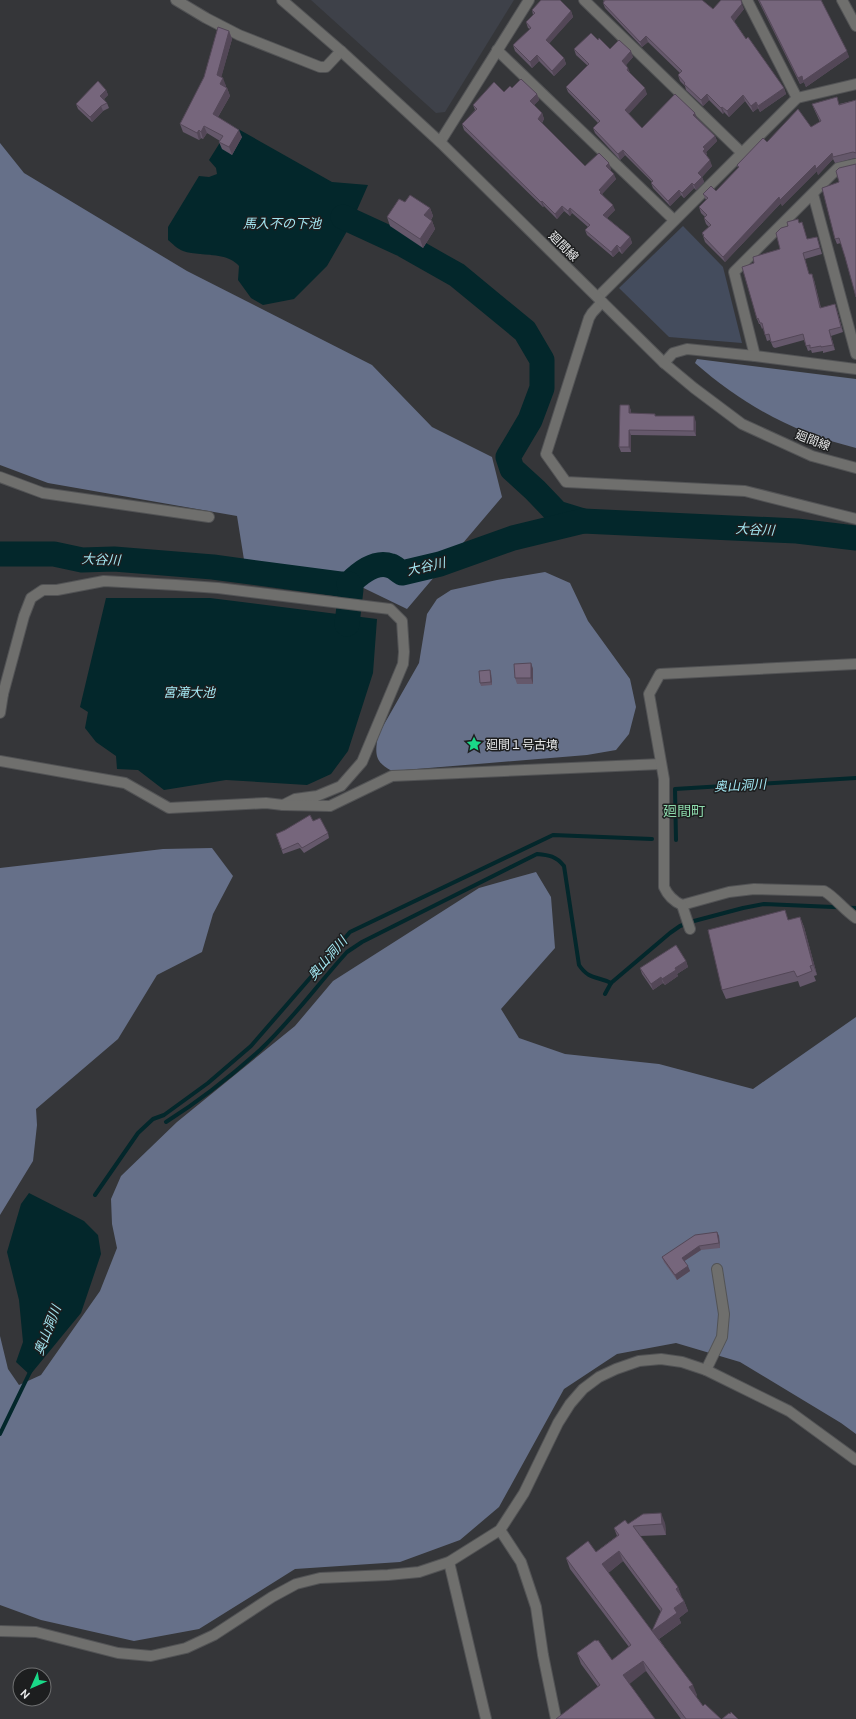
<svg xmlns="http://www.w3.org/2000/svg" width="856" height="1719" viewBox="0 0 856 1719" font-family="Ubuntu,'Noto Sans JP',sans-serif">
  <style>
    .built { fill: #3e4149 }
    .green { fill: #444c5d }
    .forest { fill: #667089 }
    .water { fill: #03272b }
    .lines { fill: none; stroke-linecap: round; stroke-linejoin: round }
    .stream { stroke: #03272b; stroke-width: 4 }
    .river { stroke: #03272b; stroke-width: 25 }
    .minor-casing { stroke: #525355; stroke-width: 12 }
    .tertiary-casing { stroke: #525355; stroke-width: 12 }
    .minor { stroke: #6f6f6d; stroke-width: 10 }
    .tertiary { stroke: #6f6f6d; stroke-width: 10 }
    .wall { fill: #65586b; fill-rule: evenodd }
    .shaded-wall { fill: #534757 }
    .building { fill: #76667c; stroke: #534757; fill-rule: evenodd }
    .labels { text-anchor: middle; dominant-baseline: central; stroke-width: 3; stroke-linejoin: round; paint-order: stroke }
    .street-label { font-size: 12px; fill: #e9eaeb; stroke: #1d1e1f }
    .poi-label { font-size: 12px; fill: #e9eaeb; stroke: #1d1e1f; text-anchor: start }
    .water-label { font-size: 13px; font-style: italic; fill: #a2e7f2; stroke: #1d1e1f }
    .quarter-label { font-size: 14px; fill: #8ddaac; stroke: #1d1e1f }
  </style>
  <rect width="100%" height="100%" fill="#353639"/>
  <polygon class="built" points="311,0 514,0 445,112 436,113"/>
  <polygon class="green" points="683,226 723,267 742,343 669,337 619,288"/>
  <g class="forest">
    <polygon points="0,143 24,173 187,271 372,365 432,427 492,457 502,497 407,609 345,579 245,566 237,516 48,483 0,465"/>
    <path d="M 697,359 L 856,379 L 856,448 C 794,433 743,405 695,363 Z"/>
    <path d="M 545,572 L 570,583 L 588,621 L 630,679 L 636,707 L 629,734 L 616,750 L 587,755 L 392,771 C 374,762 375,753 378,735 L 419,663 L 427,614 L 437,599 L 451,590 L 497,580 Z"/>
    <polygon points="212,848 233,876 213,914 202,952 157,975 118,1039 36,1109 37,1125 33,1161 0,1215 0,868 163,849"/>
    <polygon points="536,872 551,897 555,948 501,1009 519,1038 565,1054 659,1064 753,1089 856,1017 856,1434 841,1423 740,1362 676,1343 617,1354 564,1389 499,1507 460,1540 400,1562 295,1569 199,1629 134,1641 41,1620 0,1605 0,1336 8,1369 19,1385 41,1375 100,1291 117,1248 112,1224 111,1199 121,1176 177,1122 295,1026 333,981 479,888"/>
  </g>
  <g class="water">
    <path d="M 231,125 L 332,182 L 368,185 L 350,226 L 327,266 L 294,299 L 263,305 L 251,298 L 238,280 L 239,266 C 226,251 200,257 183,251 C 177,249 172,243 168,240 L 168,227 L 199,176 L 209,177 L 217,174 L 216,168 L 209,160 Z"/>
    <polygon points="106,598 210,598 377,619 373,673 348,751 331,774 307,785 226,780 164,790 138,770 117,769 116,756 96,742 85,728 88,712 80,707"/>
    <polygon points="29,1193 84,1221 98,1235 101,1254 81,1313 30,1375 16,1362 23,1342 19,1300 7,1252 21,1204"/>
  </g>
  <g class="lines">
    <g class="stream">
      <polyline points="676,840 675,789 856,778"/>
      <polyline points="605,994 611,983 670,933 680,926 694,921 743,908 764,904 856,908"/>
      <path d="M 166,1122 C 199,1101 231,1076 260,1050 C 292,1020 318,984 347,952 L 362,942 L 537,854 C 549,855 556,856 564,866 L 579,965 C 589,980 597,976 611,983"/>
      <polyline points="95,1195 138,1133 153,1119 164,1115 208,1083 251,1046 350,932 553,835 652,839"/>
      <polyline points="0,1434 31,1370"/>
    </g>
    <g class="river">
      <polyline points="343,217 404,245 457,275 525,331 542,360 542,388 530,420 508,457 512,469 535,490 557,513 583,521"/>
      <path d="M 0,554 L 54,554 L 82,560 L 114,559 L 213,567 L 340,584 L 349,584 C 359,574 375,560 391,566 C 395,567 398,571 402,573 L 440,564 L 513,538 L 583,521 L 797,531 L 856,538"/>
      <polyline points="347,624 351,589 349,584"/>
    </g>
    <g class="minor-casing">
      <g id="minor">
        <polyline points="176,0 206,18 239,35 320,67 326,67 341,51"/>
        <polyline points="584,0 742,153"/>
        <polyline points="747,0 797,98"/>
        <polyline points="842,0 856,26"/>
        <polyline points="497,50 674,220"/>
        <polyline points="440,142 529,0"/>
        <polyline points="813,194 856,354"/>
        <polyline points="598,297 797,98 856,84"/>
        <polyline points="602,302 592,313 589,318 546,454 566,482 745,491 856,519"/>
        <polyline points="755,356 734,272 838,168 856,164"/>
        <polyline points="664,363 673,353 687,349 755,356 856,369"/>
        <polyline points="0,477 43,493 209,517"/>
        <polyline points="0,693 3,694 0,713"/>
        <polyline points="3,694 24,616 31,598 43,590 57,590 104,581 176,585 218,588 390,609 402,621 404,652 403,664 362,762 341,786 317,796 295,799 283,805"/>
        <polyline points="0,761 125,783 169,808 266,803 283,805 330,806 392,776 661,764"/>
        <path d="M 682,905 L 729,892 L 754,889 L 824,891 C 835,897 844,910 856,918"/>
        <path d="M 690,929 L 682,905 C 673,901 668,896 664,887 L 664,779 L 649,694 L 660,674 L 856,664"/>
        <polyline points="706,1370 722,1337 724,1314 717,1269"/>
        <polyline points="500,1530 521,1562 536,1607 543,1655 556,1719"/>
        <polyline points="449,1562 486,1719"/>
      </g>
    </g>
    <g class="tertiary-casing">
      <g id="tertiary">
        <polyline points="282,0 341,51 440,142 664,363 694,388 742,424 812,456 856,468"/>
        <polyline points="0,1631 36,1632 118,1653 151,1656 186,1648 214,1635 272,1597 296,1584 320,1578 388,1575 419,1572 449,1562 500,1530 524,1493 558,1423 570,1404 583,1389 599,1377 616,1369 639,1361 661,1359 682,1362 706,1370 789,1411 856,1460"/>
      </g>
    </g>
    <use href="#minor" class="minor"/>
    <use href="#tertiary" class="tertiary"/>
  </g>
  <g class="wall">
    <polygon points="603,0 702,0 713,9 744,9 734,21 746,39 784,88 786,94 760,112 758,108 753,112 745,101 729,117 724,112 723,114 709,100 703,106 686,90 685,86 680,81 678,75 680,73 648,42 642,47 605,8 603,3 604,1"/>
    <polygon points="758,0 821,0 849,57 806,87 804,82 800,84"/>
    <polygon points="532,10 571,11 573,17 549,43 564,58 566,64 554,76 539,61 532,68 515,51 513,45 530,29 528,28 526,22 533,15"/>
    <polygon points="229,31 232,39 221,77 226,86 225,87 227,88 230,96 218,117 242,137 232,155 222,149 219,142 220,141 207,133 203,139 201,138 199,140 183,132 180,124"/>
    <polygon points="598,40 610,49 633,57 626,65 630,73 647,94 628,114 642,128 697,118 715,136 717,141 706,152 707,154 706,155 712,166 702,177 704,182 696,190 694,188 684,198 681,195 670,206 653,188 651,183 652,182 625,155 620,160 595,133 593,128 598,123 568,92 566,87 588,66 576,55 574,49"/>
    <polygon points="512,88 537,94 539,100 534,105 542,113 544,119 542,123 585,166 611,169 610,170 616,179 602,194 615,210 607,218 630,237 632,243 622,254 619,251 613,257 587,235 585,230 588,227 572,213 570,216 564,211 557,219 544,206 543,207 464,130 462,124 475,110 473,105"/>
    <polygon points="106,90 108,95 104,99 107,103 109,108 103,111 92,122 78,109 76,104"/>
    <polygon points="856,100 856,158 855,158 835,163 833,159 818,175 817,171 782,206 781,203 725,262 705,242 702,233 709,227 706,224 704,218 705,217 701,213 699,207 706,200 703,194 716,191 738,168 737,165 767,142 811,127 820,122 814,109 812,104 839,104"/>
    <polygon points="839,182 845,257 841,243 837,244 835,239"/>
    <polygon points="405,202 430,208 433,216 431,220 432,221 435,229 423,248 390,226 387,217"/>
    <polygon points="802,222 807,239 817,237 822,254 805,259 809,274 814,280 821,308 837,310 843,332 831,336 835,350 823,353 823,351 812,353 811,350 808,351 804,340 775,348 773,347 770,340 767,341 763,328 762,329 760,324 759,324 757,319 754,263 780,249 800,223"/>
    <polygon points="629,405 631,411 631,413 656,416 696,422 696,436 631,435 631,452 621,452 619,447"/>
    <polygon points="531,663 533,669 533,684 517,684 515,678"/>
    <polygon points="490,670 491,673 492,685 481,686 480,683"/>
    <polygon points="313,821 328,833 329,838 304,853 300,848 283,854 276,834"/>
    <polygon points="800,917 804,927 817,975 814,976 816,981 800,987 798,981 726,999 722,990 789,920"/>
    <polygon points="686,961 688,967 677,974 678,976 665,985 663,983 653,990 642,974 640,968"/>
    <polygon points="717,1232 719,1236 720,1248 701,1250 684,1261 690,1271 677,1280 664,1262 662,1257"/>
    <path d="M 665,1523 L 666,1535 L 640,1536 L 678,1587 L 681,1596 L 684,1601 L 688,1611 L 679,1618 L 681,1623 L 659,1639 L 697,1695 L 696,1696 L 703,1706 L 721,1719 L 681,1719 L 646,1671 L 598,1687 L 581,1664 L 577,1653 L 612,1660 L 629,1647 L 570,1569 L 566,1558 L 596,1552 L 617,1536 L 614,1528 L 628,1524 ZM 623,1561 L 661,1612 L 652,1631 L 608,1573 Z"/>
  </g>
  <g class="shaded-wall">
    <polygon points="742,4 744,9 733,23 731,17"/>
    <polygon points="571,11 573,17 548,45 546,40"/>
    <polygon points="229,31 232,39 220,82 217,75"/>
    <polygon points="646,36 648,42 642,47 640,42"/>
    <polygon points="631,51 633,57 624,67 622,61"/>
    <polygon points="847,51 849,57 806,87 804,82 800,84 798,78"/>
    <polygon points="537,55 539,61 532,68 530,62"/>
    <polygon points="564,58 566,64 554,76 552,71"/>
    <polygon points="628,68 630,73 629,75 627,70"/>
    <polygon points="223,78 226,86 222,91 220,84"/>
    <polygon points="227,88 230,96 215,122 213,114"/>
    <polygon points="645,88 647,94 627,116 625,110"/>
    <polygon points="784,88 786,94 760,112 758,106"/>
    <polygon points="106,90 108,95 102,101 100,96"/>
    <polygon points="537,94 539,100 532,107 530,101"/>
    <polygon points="707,94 709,100 703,106 701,100"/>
    <polygon points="743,95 745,101 729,117 727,111"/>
    <polygon points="756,102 758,108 753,112 751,106"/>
    <polygon points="101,106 103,111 92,122 90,117"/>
    <polygon points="722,107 724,112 723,114 721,108"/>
    <polygon points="542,113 544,119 540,125 538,119"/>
    <polygon points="695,113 697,118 695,120 693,115"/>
    <polygon points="204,126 207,133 203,139 201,132"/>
    <polygon points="199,130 201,138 199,140 197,133"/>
    <polygon points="239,130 242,137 232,155 229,147"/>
    <polygon points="715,136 717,141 706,152 707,154 705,156 703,151 703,147"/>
    <polygon points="623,150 625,155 620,160 618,154"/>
    <polygon points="832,153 833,159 818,175 817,171 782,206 781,203 725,262 723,257 779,197 815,165"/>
    <polygon points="710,160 712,166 702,177 704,182 696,190 694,185 698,173"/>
    <polygon points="609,163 611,169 608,172 606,166"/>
    <polygon points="614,174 616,179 602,194 603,197 602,198 599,190"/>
    <polygon points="692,183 694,188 684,198 682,193"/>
    <polygon points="679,190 681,195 670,206 668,201"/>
    <polygon points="542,201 544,206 543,207 541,202"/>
    <polygon points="613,205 615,210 605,220 603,215"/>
    <polygon points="562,206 564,211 557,219 555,214"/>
    <polygon points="430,208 433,216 428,224 424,215"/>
    <polygon points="570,208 572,213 570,216 568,211"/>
    <polygon points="432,221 435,229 423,248 420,239"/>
    <polygon points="630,237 632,243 622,254 620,248"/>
    <polygon points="617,245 619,251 613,257 611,252"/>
    <polygon points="812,274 814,280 822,314 820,308"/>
    <polygon points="835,304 837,310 843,332 841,327"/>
    <polygon points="829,330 831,336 835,350 833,345"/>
    <polygon points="629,405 631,411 631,419 629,413"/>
    <polygon points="694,416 696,422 696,436 694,431"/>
    <polygon points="629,430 631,435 631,452 629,447"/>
    <polygon points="531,663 533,669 533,684 531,678"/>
    <polygon points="490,670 491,673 492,685 491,682"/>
    <polygon points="800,917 804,927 817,975 813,965"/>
    <polygon points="686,961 688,967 677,974 678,976 665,985 662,979 675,968"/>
    <polygon points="661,977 663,983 653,990 651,984"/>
    <polygon points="717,1232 719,1236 720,1248 719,1243"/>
    <polygon points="699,1246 701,1250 683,1262 682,1258"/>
    <polygon points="688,1266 690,1271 677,1280 675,1275"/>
    <polygon points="661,1513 665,1523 666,1535 662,1524"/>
    <polygon points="619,1551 623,1561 606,1575 602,1564"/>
    <polygon points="678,1587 682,1597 676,1589"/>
    <polygon points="684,1601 688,1611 679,1618 681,1623 656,1641 652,1631 674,1608"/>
    <polygon points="643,1661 646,1671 627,1686 623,1675"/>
    <polygon points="693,1685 697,1695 693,1698 689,1687"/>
  </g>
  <g class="building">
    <polygon points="541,0 560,0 571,11 546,40 564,58 552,71 537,55 530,62 513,45 531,28 526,22 535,13 532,10"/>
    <polygon points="605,0 702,0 713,9 721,0 741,0 742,4 731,17 746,39 748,37 784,88 758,106 756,102 751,106 743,95 727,111 722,107 721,108 707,94 701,100 684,84 685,83 678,75 682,71 646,36 640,42 603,3"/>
    <polygon points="759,0 821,0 847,51 803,81 802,76 798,78"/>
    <polygon points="218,27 229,31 217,75 223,78 220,84 227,88 213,114 239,130 229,147 219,142 223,136 204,126 201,132 199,130 197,133 180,124 204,77"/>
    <polygon points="591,33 598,40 599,38 610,49 619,40 631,51 622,61 628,68 627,70 645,88 625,110 642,128 675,94 695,113 693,115 715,136 703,147 705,149 703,151 710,160 698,173 702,177 694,185 692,183 682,193 679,190 668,201 651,183 653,181 623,150 618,154 593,128 600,121 566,87 589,64 574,49"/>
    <polygon points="521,79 537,94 530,101 542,113 538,119 585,166 599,153 609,163 606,166 614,174 599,190 601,192 600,193 613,205 603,215 630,237 620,248 617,245 611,252 585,230 590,225 570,208 568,211 562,206 555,214 542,201 541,202 462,124 477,109 473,105 494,82 504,92 510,86 512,88"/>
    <polygon points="98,81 106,90 100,96 107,103 101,106 90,117 76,104"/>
    <polygon points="837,97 839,105 856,100 856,153 853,152 833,157 832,153 816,169 815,165 780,200 779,197 723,257 703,236 704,235 702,233 711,225 704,218 707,215 699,207 708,198 703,194 711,186 716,191 739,167 737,165 763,138 767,142 798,109 811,127 821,121 812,104"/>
    <polygon points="856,164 856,297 845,257 839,238 835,239 822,188 839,182 836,171 839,168"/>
    <polygon points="410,195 430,208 424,215 432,221 420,239 387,217 399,199 405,202"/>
    <polygon points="798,219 799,223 802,222 807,239 817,237 820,248 803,253 809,274 812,274 820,308 835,304 841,327 829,330 833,345 821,347 821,346 810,348 810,345 806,346 803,334 773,342 771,342 769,334 765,335 762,323 760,323 758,318 757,319 742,267 754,263 753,257 780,249 776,233 781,228 788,226 787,222"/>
    <polygon points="620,405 629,405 629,413 655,414 655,416 694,416 694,431 629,430 629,447 619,447"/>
    <polygon points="531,663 531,678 515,678 514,664"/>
    <polygon points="490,670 491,682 480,683 479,671"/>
    <polygon points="310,815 313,821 320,818 328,833 302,848 298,843 282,850 276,834 285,830"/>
    <polygon points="785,910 788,920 800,917 813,965 810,966 812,971 797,977 794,971 722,990 708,930"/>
    <polygon points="676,945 686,961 675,968 676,970 662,979 661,977 651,984 640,968"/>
    <polygon points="717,1232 719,1243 699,1246 682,1258 688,1266 675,1275 662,1257 695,1235"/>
    <path d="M 661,1513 L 662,1524 L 633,1526 L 678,1587 L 676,1589 L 684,1601 L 674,1608 L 677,1613 L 652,1631 L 693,1685 L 689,1687 L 703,1706 L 705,1704 L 721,1719 L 686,1719 L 643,1661 L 623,1675 L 655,1719 L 556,1719 L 600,1685 L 577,1653 L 595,1640 L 597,1641 L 598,1640 L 612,1660 L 631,1645 L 566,1558 L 588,1541 L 596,1552 L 619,1535 L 614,1528 L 625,1520 L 628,1524 L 643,1514 ZM 619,1551 L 662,1609 L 652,1631 L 602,1564 Z"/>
    <polygon points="731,1712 738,1719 722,1719 729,1713 730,1714"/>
  </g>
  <defs>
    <g id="sight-bare" transform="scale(1.2)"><path d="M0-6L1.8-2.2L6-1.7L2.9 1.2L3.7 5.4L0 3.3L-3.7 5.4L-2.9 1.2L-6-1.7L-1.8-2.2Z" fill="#1ad988" stroke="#1d1e1f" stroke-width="2.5" paint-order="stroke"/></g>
  </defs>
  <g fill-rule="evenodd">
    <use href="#sight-bare" x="474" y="744"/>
  </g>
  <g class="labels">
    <g class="street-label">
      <text transform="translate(564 246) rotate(45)">廻間線</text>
      <text transform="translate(813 440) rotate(21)">廻間線</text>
    </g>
    <g class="poi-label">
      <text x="486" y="744">廻間１号古墳</text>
    </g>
    <g class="water-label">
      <text x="282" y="223">馬入不の下池</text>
      <text transform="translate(755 529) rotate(3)">大谷川</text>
      <text transform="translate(101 559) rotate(2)">大谷川</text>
      <text transform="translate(426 566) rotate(-13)">大谷川</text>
      <text x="189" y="692">宮滝大池</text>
      <text transform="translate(740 785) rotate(-3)">奥山洞川</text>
      <text transform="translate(327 958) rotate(-49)">奥山洞川</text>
      <text transform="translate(47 1330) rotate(-69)">奥山洞川</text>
    </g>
    <g class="quarter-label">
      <text x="684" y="811">廻間町</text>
    </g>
  </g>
  <g transform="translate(32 1687) rotate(225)"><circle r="19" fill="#1d1e1f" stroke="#6f7071"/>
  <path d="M0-3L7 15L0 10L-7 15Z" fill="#1ad988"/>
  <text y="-6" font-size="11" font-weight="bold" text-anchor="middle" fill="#e9eaeb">N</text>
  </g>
</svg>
